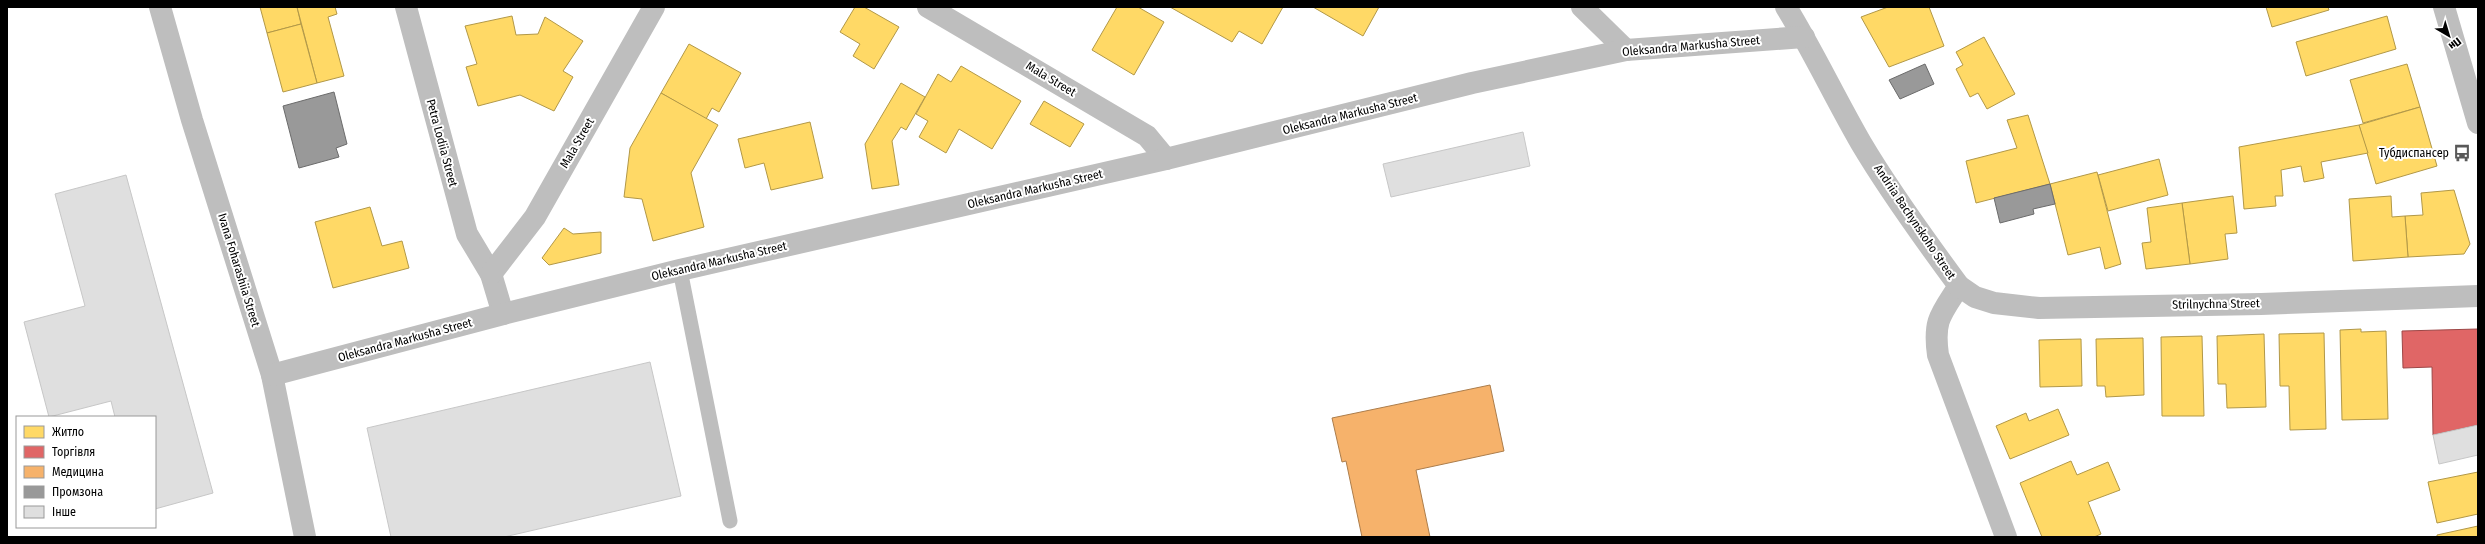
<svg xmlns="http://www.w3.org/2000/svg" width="2485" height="544" viewBox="0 0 2485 544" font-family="'Fira Sans Condensed',sans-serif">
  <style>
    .homes { fill: #ffd966; stroke: #b29847 }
    .shops { fill: #e06666; stroke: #9d4747 }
    .health { fill: #f6b26b; stroke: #ac7d4b }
    .industry { fill: #999; stroke: #6b6b6b }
    .building { fill: #dfdfdf; stroke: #c7c7c7 }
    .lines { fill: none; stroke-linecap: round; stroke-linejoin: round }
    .service { stroke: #bebebe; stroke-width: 15 }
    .minor { stroke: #bebebe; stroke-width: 22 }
    .tertiary { stroke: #bebebe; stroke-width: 22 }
    .labels { text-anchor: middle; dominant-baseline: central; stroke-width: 4; stroke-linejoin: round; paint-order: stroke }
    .street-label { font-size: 12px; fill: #000; stroke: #fff }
    .poi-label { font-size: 12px; fill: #000; stroke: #fff; text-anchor: end }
  </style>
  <rect width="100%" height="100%" fill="#fff"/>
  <g class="homes">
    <polygon points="260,7 297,7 301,24 267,33"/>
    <polygon points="297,7 335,7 337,14 328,17 344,76 317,83"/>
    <polygon points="855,7 864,7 899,27 874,69 853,56 860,44 840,32"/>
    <polygon points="1117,7 1138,7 1164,22 1134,75 1092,50"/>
    <polygon points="1170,7 1283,7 1262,44 1239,31 1232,42"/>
    <polygon points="1313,7 1379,7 1363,36"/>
    <polygon points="1888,7 1929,7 1944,46 1889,67 1861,17"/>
    <polygon points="2266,7 2328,7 2329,10 2272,27"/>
    <polygon points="512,16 516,35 538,34 545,17 583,41 563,71 573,77 554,111 520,95 478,106 466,67 477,64 465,26"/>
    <polygon points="2387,16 2396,49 2306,76 2296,42"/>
    <polygon points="301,24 317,83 283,92 267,33"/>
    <polygon points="1984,37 2015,94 1987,109 1978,93 1970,97 1956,69 1963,65 1956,52"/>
    <polygon points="689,44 741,73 719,112 712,108 706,119 661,93"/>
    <polygon points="2407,64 2420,107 2363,123 2350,80"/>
    <polygon points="961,66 1021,101 992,149 959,129 946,153 919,137 928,121 916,114 938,74 951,82"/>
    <polygon points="901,83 925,97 906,130 901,127 892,141 899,185 872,189 865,144"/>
    <polygon points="661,93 718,125 691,173 704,227 653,241 642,199 624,197 630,148"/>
    <polygon points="1044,101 1084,124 1070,147 1030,124"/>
    <polygon points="2420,107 2437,166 2376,184 2359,125"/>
    <polygon points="2028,115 2050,184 1976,203 1966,161 2017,148 2007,120"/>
    <polygon points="810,122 823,178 771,190 764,163 745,168 738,139"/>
    <polygon points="2359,125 2368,153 2321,162 2324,178 2304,182 2301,166 2281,170 2283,196 2275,196 2276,206 2244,209 2239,147"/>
    <polygon points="2159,159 2168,195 2108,211 2098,175"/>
    <polygon points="2097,172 2121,264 2105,269 2100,247 2068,255 2050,184"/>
    <polygon points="2454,190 2470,244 2464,254 2408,257 2405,216 2423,215 2421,193"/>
    <polygon points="2233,196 2237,233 2225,234 2228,259 2190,264 2182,203"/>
    <polygon points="2391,196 2392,217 2405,216 2408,257 2353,261 2349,199"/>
    <polygon points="2182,203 2190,264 2146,269 2142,243 2151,242 2147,208"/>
    <polygon points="370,207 382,246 402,241 409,268 333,288 315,222"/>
    <polygon points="564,228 573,234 601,232 601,253 549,265 542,258"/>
    <polygon points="2361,329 2361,332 2386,331 2388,419 2342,420 2340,330"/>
    <polygon points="2324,333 2326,429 2290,430 2289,386 2280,386 2279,334"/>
    <polygon points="2264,334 2266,407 2227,408 2226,384 2218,384 2217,336"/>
    <polygon points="2202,336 2204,416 2162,416 2161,337"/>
    <polygon points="2143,338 2144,395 2106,397 2105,386 2097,386 2096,339"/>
    <polygon points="2081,339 2082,386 2040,387 2039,340"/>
    <polygon points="2058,409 2069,435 2010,459 1996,426 2026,413 2029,421"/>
    <polygon points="2071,461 2077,475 2108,462 2120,490 2088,502 2101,534 2094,537 2042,537 2020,483"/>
    <polygon points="2478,472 2478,514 2437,523 2428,482"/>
    <polygon points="2478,526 2478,537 2437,537 2437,535"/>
  </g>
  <polygon class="shops" points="2478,329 2478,425 2433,435 2432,367 2403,368 2402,331"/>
  <polygon class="health" points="1490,385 1504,451 1416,470 1430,537 1362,537 1346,461 1342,462 1332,418"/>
  <g class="industry">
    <polygon points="1925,64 1934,84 1900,99 1889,80"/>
    <polygon points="334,92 347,144 336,148 339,157 299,168 283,106"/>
    <polygon points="2050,184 2055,204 2033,209 2034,214 2000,223 1994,198"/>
  </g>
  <g class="building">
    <polygon points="1523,132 1530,166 1391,197 1383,164"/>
    <polygon points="126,175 213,493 155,509 155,417 115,417 111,401 49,417 24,322 85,306 55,194"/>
    <polygon points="650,362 681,496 504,537 391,537 367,428"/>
    <polygon points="2478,425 2478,455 2439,464 2433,435"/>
  </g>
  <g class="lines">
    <polyline class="service" points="680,270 730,521"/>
    <g class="minor">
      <polyline points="160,7 192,120 272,375 305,537"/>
      <polyline points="406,7 467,234 491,274 503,314"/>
      <polyline points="928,7 1147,136 1166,159"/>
      <polyline points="1582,7 1626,50"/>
      <path d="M 1786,7 C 1813,51 1835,98 1861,143 C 1890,192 1925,240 1959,286 C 1941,314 1933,320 1938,355 L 2006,537"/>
      <polyline points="491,274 535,217 654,7"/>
      <polyline points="1959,286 1975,297 1994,303 2039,308 2261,304 2478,296"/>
      <polyline points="272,375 503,314 680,270 1166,159 1472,83 1626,50 1804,37"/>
    </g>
    <polyline class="tertiary" points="2444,7 2478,123"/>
  </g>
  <defs>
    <g id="bus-bare" transform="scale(1.38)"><path d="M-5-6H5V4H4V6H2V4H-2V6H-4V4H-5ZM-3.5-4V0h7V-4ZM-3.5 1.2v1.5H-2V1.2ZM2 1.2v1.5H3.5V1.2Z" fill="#595959" stroke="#fff" stroke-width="2.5" paint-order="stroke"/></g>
  </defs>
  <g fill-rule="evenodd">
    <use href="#bus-bare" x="2462" y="153"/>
  </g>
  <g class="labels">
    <g class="street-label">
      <text transform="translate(1691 46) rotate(-5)">Oleksandra Markusha Street</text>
      <text transform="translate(1051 79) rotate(31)">Mala Street</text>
      <text transform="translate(1350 114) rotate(-14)">Oleksandra Markusha Street</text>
      <text transform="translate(442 143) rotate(75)">Petra Lodiia Street</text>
      <text transform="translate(577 143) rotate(-60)">Mala Street</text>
      <text transform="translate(1035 189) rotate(-13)">Oleksandra Markusha Street</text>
      <text transform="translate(1915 222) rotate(56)">Andriia Bachynskoho Street</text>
      <text transform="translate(719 261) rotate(-13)">Oleksandra Markusha Street</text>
      <text transform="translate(239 270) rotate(73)">Ivana Foharashiia Street</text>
      <text transform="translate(2216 304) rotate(-1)">Strilnychna Street</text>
      <text transform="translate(405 340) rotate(-15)">Oleksandra Markusha Street</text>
    </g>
    <g class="poi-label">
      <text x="2449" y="153">Тубдиспансер</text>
    </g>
  </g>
  <rect width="2485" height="544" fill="none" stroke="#000000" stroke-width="16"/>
  <rect x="16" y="416" width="140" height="112" fill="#ffffff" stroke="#999999"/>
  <rect x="24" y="426" width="20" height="12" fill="#ffd966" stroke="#999999"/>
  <text x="52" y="436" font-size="12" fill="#000000">Житло</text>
  <rect x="24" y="446" width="20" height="12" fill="#e06666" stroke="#999999"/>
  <text x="52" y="456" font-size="12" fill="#000000">Торгівля</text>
  <rect x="24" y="466" width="20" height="12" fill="#f6b26b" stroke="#999999"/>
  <text x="52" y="476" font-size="12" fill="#000000">Медицина</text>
  <rect x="24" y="486" width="20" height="12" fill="#999999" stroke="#999999"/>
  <text x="52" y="496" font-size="12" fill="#000000">Промзона</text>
  <rect x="24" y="506" width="20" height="12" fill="#dfdfdf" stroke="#999999"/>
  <text x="52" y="516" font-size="12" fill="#000000">Інше</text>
  <g transform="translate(2449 36) rotate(142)" stroke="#ffffff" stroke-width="3" paint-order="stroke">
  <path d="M0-3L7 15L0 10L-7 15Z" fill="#000000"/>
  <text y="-6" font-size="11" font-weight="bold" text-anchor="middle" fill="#000000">Пн</text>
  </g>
</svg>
